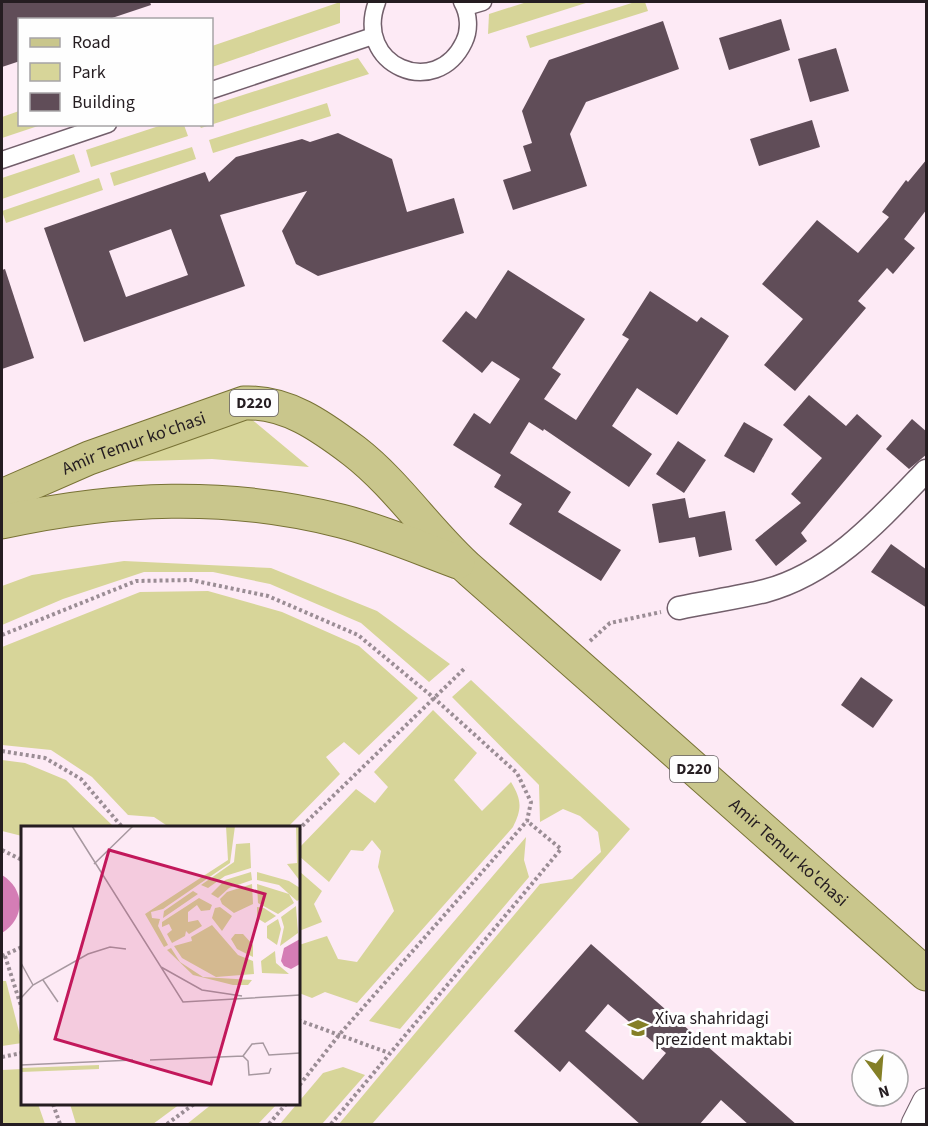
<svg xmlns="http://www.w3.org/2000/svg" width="928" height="1126" viewBox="0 0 928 1126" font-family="'Source Sans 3',sans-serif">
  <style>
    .green { fill: #d7d599 }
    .water { fill: #d47db5 }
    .building { fill: #604d58; fill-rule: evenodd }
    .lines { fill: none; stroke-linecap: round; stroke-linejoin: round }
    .pedestrian-casing { stroke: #725f6b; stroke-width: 19 }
    .minor-casing { stroke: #725f6b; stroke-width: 25 }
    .tertiary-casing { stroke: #725f6b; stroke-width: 29 }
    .primary-casing { stroke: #787235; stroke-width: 35 }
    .path { stroke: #9b8d95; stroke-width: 4; stroke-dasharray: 3 3; stroke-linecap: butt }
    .pedestrian { stroke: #fff; stroke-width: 16 }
    .minor { stroke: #fff; stroke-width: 22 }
    .tertiary { stroke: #fff; stroke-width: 27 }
    .primary { stroke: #c9c68c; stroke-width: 33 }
    .labels { text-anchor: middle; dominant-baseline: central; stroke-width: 6; stroke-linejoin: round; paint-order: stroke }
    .shield { fill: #fefefe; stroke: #666063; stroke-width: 1.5 }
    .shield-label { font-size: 16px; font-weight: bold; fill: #251d21 }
    .street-label { font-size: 18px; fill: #251d21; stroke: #fefefe }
    .poi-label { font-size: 18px; fill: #251d21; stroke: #fefefe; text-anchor: start }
    .inset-road { fill: none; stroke: #a798a0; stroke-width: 1.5 }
    .view { fill: #c2185b; fill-opacity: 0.15; stroke: #c2185b; stroke-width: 3 }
    .inset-edge { fill: none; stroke: #251d21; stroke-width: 3 }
  </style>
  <rect width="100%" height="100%" fill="#fdeaf5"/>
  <g class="green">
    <polygon points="340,2 340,23 212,67 212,46"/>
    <polygon points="527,2 589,2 488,34 489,14"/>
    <polygon points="635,2 645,2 648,11 530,48 526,36"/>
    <polygon points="358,58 369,74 201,128 199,125 212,124 212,105"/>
    <polygon points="327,103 331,116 213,153 209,140"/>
    <polygon points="19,111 20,124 41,125 2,138 2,117"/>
    <polygon points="165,124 184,125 188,136 91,167 86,150"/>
    <polygon points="192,147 196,159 114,186 110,173"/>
    <polygon points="74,154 80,172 2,199 2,178"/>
    <polygon points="99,178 103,190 6,223 2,211"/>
    <polygon points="250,418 309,467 212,459 115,462"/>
    <polygon points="124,561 271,568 377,611 450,664 429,682 361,623 270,584 213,572 144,572 63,599 2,625 2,586 32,575"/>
    <polygon points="208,591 282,612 359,646 418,698 359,755 344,742 326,757 340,774 288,827 169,827 154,817 128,815 92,777 51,750 2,745 2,647 140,592"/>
    <polygon points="471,680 630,829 372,1124 339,1124 540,884 572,879 601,852 598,832 580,816 563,809 540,822 539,785 452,697"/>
    <path d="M 433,710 L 477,753 L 454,780 L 482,811 L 511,782 C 522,800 522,809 513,827 L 357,1003 L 325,992 L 312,998 L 299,993 L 299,945 L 327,936 L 338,959 L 357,962 L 394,911 L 378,867 L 381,851 L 372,840 L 363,851 L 351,850 L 329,882 L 299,856 L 299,848 L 356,789 L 375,803 L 388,787 L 374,772 Z"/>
    <polygon points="2,760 25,763 66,780 114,827 22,828 22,836 2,831"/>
    <polygon points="526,837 524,860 529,877 400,1029 369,1021"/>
    <polygon points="299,871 322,891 314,904 322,922 299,931"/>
    <polygon points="2,981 6,981 22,1043 2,1046"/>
    <polygon points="343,1067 365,1075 322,1124 280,1124 323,1073"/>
    <polygon points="22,1069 22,1104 38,1104 45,1124 2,1124 2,1070"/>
    <polygon points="70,1104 180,1104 153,1124 76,1124"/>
    <polygon points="212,1104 277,1104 258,1124 187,1124"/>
  </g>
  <path class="water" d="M 2,875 C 25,889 26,918 2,933 Z"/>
  <g class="building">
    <polygon points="2,2 150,2 151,5 106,20 20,20 20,61 2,67"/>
    <polygon points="781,19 790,50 729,70 719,38"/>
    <polygon points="663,21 679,69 586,102 570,134 587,186 513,210 503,180 531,171 523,146 532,143 522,111 549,60"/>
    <polygon points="836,48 849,91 810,102 798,59"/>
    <polygon points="812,120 820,147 759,166 750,139"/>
    <path d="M 338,133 L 392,159 L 407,212 L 454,198 L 464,233 L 318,276 L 296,264 L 282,231 L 307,191 L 220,215 L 245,286 L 84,342 L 44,228 L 205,172 L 209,182 L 236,157 L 302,139 L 310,142 ZM 171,229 L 188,275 L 126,297 L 109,251 Z"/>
    <polygon points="927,159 927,209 904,239 915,248 893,274 887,268 858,301 866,308 795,391 764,365 803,319 762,284 817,220 858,253 889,217 882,212 906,180 908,182"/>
    <polygon points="5,269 34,358 2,369 2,270"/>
    <polygon points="508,270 585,319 552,368 561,374 544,399 576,420 629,339 622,335 650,291 697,322 701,317 729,336 677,415 637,388 612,426 652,454 629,487 544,429 543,431 529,422 510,453 571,492 558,512 621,550 601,581 509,524 522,504 494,487 501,475 453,445 474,413 490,424 520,379 492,361 482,373 442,341 466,311 476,319"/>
    <polygon points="809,395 846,426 857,414 882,436 801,533 807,541 776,566 755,540 801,503 791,494 822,458 783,425"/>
    <polygon points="912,419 927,432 927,454 909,469 886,449"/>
    <polygon points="744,422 773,439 754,473 724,456"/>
    <polygon points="678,441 706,460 684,493 656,474"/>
    <polygon points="685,498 689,518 725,511 732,550 699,557 695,537 659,543 652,504"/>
    <polygon points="891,544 927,570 927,608 871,572"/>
    <polygon points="861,677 893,700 873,728 841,705"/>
    <path d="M 591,944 L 797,1125 L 749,1125 L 721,1100 L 699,1125 L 641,1125 L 569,1061 L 560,1072 L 514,1031 ZM 608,1004 L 666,1053 L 643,1080 L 585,1031 Z"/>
  </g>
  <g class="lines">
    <g class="pedestrian-casing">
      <g id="pedestrian">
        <path d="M 377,2 C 353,65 436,101 464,42 C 470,30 469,14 462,2"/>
        <polyline points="466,7 483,2"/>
        <polyline points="212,90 373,36"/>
        <polyline points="2,160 108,124"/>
      </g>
    </g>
    <g class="minor-casing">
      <path id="minor" d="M 679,608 C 707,602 737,598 765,591 C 832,573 880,519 926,471"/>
    </g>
    <g class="tertiary-casing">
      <polyline id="tertiary" points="915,1124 926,1102"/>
    </g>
    <g class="primary-casing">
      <g id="primary">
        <path id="s1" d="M 2,496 L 89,458 L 244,403 C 286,401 321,426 354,451 C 398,485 429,534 471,571 C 623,705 775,840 926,974"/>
        <path d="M 2,522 C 117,497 226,492 341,521 C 381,531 420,548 458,562"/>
      </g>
    </g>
    <g class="path">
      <polyline points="2,635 136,581 191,580 268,596 358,635 434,698 517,773 531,802 527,821 339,1035 298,1087"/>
      <polyline points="590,641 610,623 661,612"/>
      <polyline points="2,751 45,758 81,779 123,828"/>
      <polyline points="298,830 466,667"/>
      <polyline points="2,850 22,860"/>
      <polyline points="2,956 22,947"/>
      <polyline points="5,956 22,1009"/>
      <polyline points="298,1020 389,1053"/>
      <polyline points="2,1057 22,1053"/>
      <polyline points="53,1104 60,1124"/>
      <polyline points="167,1124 194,1104"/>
      <polyline points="269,1124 286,1104"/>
      <polyline points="331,1124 561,849 527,821"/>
    </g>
    <use href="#pedestrian" class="pedestrian"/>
    <use href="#minor" class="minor"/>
    <use href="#tertiary" class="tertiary"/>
    <use href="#primary" class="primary"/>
  </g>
  <defs>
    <g id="school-bare" transform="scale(1.62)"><path d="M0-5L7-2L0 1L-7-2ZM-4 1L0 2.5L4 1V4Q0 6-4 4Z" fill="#847f26" stroke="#fefefe" stroke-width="2.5" paint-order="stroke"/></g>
  </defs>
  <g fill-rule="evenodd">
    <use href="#school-bare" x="638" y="1028"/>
  </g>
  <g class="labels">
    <g class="shield">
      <rect x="230" y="390" width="48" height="26" rx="4.5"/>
      <rect x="670" y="756" width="48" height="26" rx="4.5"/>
    </g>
    <g class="shield-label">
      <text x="254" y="403">D220</text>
      <text x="694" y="769">D220</text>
    </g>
    <g class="street-label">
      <text stroke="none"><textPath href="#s1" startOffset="142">Amir Temur ko'chasi</textPath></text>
      <text stroke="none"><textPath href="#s1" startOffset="974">Amir Temur ko'chasi</textPath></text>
    </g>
    <g class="poi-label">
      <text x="655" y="1018">Xiva shahridagi<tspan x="655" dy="21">prezident maktabi</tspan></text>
    </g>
  </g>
  <g transform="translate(21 826)">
    <rect width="279" height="279" fill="#fdeaf5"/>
    <path d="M 205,0 L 214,0 L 209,37 L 142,83 L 130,86 L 131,92 L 139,93 L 137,100 L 147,119 L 143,121 L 124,88 L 207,34 ZM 275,0 L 278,0 L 279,55 L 266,38 L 276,37 ZM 229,17 L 230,42 L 204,50 L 187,62 L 180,59 L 213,36 L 215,18 ZM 230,46 L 231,54 L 208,62 L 197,72 L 190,68 L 204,54 ZM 236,46 L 268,55 L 279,62 L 279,73 L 276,75 L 258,59 L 236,54 ZM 231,58 L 232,78 L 213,87 L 201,78 L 199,73 L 206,66 ZM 236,58 L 268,68 L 273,77 L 257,88 L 237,77 ZM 172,65 L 177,68 L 142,92 L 143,85 ZM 178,72 L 191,79 L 189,84 L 180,85 L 176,79 L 167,86 L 167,96 L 177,94 L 181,100 L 168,108 L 165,105 L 164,110 L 151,117 L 146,108 L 151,104 L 148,98 L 141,101 L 141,96 ZM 275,80 L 277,107 L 259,120 L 263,101 L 260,91 ZM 199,81 L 211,90 L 201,105 L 191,92 L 194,82 ZM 236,81 L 243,82 L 255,90 L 244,97 L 236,92 ZM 257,93 L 260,103 L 256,119 L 246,112 L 246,100 ZM 191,99 L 217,129 L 232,135 L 233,148 L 195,151 L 161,132 L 153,120 L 171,115 L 170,111 ZM 214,108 L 222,108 L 232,119 L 232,131 L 216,123 L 210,113 ZM 150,122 L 159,136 L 182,151 L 231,154 L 227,159 L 212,159 L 172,149 L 146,124 ZM 254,125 L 255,137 L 268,148 L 241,147 L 240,135 ZM 78,239 L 78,243 L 0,246 L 0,242 Z" fill="#d7d599"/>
    <path d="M 279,113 L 279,138 L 270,143 L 263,140 L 260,135 L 263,122 Z" fill="#d47db5"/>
    <path class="inset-road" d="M 51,0 L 162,176 L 279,169M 73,38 L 112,0M 0,137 L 12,159M 140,141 L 181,164 L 221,170M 22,154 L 37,176M 0,172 L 12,159 L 67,128 L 89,121 L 105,123M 222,230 L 231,218 L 242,217 L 248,229 L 279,227M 129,234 L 222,230 L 227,235 L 228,249 L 248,247 L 250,242M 0,239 L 112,234"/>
    <path class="view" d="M 88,24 L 244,68 L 190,258 L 34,213 Z"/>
    <rect width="279" height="279" class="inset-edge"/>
  </g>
  <rect width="928" height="1126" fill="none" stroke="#251d21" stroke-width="6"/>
  <rect x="18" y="18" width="195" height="108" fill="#fefefe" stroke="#a7a4a6" stroke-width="1.5"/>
  <rect x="30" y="38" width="30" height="9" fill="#c9c68c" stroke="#a7a4a6" stroke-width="1.5"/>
  <text x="72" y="48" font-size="18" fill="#251d21">Road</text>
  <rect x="30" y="63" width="30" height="18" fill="#d7d599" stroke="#a7a4a6" stroke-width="1.5"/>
  <text x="72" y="78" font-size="18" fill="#251d21">Park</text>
  <rect x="30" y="93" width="30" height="18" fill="#604d58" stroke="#a7a4a6" stroke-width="1.5"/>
  <text x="72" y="108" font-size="18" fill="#251d21">Building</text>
  <g transform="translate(880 1078) rotate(164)"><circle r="28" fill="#fefefe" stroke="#a7a4a6" stroke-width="1.5"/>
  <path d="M0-4.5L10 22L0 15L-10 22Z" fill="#847f26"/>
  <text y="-9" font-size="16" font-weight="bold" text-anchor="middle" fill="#251d21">N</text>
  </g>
</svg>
